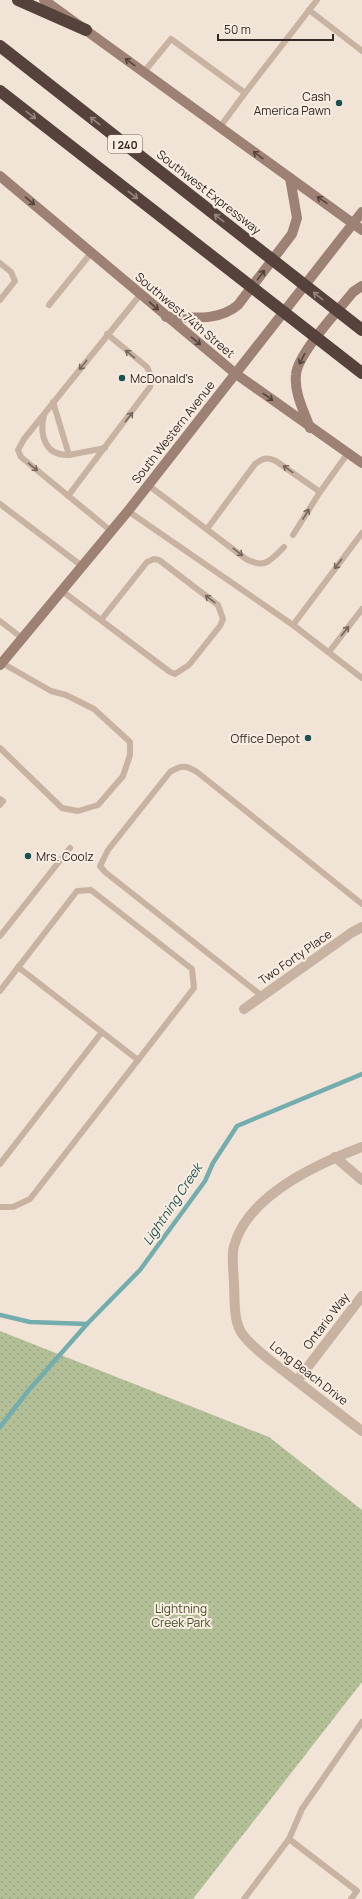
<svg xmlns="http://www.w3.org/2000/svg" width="362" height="1899" viewBox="0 0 362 1899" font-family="Manrope,sans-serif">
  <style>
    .park { fill: url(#park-dots) }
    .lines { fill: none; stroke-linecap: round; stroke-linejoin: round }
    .stream { stroke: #74adae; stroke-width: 4.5 }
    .service { stroke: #c8b2a2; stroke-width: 6 }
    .minor { stroke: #c8b2a2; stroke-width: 10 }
    .secondary { stroke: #9c8174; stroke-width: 10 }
    .motorway { stroke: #54423b; stroke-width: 12 }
    .oneway { stroke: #52433c }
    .oneway2 { stroke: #96867e }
    .oneway3 { stroke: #76675d }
    .poi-dot { fill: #1a5254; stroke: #f9ede2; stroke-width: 1.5 }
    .labels { text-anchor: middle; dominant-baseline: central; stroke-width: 4; stroke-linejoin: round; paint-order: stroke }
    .shield { fill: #f9ede2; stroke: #6e645d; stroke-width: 1 }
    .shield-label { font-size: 11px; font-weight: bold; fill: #332924 }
    .poi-label { font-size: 12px; fill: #332924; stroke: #f9ede2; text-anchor: end }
    .street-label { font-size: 12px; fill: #332924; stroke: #f9ede2 }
    .park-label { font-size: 12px; fill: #435128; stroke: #f9ede2 }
    .water-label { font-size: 13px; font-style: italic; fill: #1a5254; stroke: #f9ede2 }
  </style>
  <defs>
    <pattern id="park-dots" width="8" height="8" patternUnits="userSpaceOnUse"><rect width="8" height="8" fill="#b3bf96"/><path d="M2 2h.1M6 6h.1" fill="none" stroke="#9aa481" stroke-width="1.8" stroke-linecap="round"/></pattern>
  </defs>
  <rect width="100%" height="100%" fill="#f1e3d6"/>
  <polygon class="park" points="0,1331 269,1437 362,1510 362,1682 193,1899 0,1899"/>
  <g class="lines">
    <g class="stream">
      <polyline points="0,1315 30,1322 87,1324"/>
      <polyline points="0,1427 28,1391 87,1324 140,1270 205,1181 213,1163 237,1126 362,1074"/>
    </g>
    <g class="service">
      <polyline points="309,10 362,51"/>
      <polyline points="144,72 171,39 245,93 220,127"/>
      <polyline points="245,93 317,0"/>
      <polyline points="0,263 11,272 15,281 0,300"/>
      <polyline points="49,305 91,253"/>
      <polyline points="53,402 69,455 105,448"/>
      <path d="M 44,415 C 39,435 45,456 69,455"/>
      <path d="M 148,485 L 246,559 C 265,569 270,561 284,547"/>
      <polyline points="68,496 150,387 151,376 147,367 107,334"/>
      <polyline points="0,504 82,566"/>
      <polyline points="128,511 293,625 362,678"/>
      <path d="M 207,529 L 255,464 C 263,458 267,457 276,461 L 320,492"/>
      <polyline points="111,531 21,457 18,450 24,439 140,295"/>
      <polyline points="293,535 320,492 348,453"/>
      <polyline points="62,591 170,672 175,674 189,665 220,626 223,619 218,605 159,560 154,559 147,562 101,620"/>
      <polyline points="0,621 22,638"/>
      <polyline points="293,625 362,533"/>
      <polyline points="329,652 362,609"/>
      <polyline points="0,748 62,808 78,811 98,805 123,776 130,755 130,742 94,709 66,695 51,691 2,663"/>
      <polyline points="0,799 3,801 0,805"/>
      <polyline points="0,936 70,848"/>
      <polyline points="18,967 138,1060"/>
      <polyline points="0,991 77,891 91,890 192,969 194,988 30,1199 13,1207 0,1207"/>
      <path d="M 262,996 L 105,872 L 100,866 L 108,850 L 170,772 C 181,765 186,765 197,772 L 362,904"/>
      <polyline points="0,1164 102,1032"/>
      <polyline points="289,1839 357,1891 351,1899"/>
      <polyline points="244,1899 289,1839 302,1809 362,1722"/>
    </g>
    <g class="minor">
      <polyline points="244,1009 351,933 362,927"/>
      <path d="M 362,1147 C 317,1164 248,1195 234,1246 C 231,1257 234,1274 234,1285 C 235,1301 233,1322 243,1335 C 253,1348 267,1358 280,1368 C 307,1389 334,1410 362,1431"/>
      <polyline points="335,1157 362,1180"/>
      <polyline points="297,1381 362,1296"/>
    </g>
    <g class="secondary">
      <polyline points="44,0 362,230"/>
      <polyline points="0,176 236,374 362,463"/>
      <path d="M 166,317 C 191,317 218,322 238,305 L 292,234 L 297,218 L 290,178"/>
      <path d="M 310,428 C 304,411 294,393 296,375 C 297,354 339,310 353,292 L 362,286"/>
      <polyline points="0,665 128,511 362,212"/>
    </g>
    <g class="motorway">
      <polyline points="18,0 86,30"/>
      <polyline points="0,46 362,330"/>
      <polyline points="0,91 362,373"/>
    </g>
  </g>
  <defs><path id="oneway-shaft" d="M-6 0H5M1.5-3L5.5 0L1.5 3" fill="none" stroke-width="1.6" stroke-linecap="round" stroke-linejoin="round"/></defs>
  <g class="oneway">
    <use href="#oneway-shaft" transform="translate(130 62) rotate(-144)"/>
    <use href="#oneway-shaft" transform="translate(258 155) rotate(-144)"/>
    <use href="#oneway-shaft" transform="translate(322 200) rotate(-145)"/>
    <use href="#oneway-shaft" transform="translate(30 201) rotate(40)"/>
    <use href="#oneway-shaft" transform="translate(261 275) rotate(-53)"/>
    <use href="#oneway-shaft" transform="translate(154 306) rotate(41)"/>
    <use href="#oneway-shaft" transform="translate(196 341) rotate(39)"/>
    <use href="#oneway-shaft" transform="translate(302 359) rotate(117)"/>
    <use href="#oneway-shaft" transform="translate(268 397) rotate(36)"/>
  </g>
  <g class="oneway2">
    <use href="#oneway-shaft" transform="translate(31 115) rotate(38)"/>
    <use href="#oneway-shaft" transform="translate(95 121) rotate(-142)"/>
    <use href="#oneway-shaft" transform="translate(133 195) rotate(38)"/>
    <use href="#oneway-shaft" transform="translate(219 218) rotate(-142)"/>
    <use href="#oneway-shaft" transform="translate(318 296) rotate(-142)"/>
  </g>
  <g class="oneway3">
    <use href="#oneway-shaft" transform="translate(130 354) rotate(-140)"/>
    <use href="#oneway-shaft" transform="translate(83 365) rotate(129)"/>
    <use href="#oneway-shaft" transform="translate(129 417) rotate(-52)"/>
    <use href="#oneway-shaft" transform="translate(33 467) rotate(40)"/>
    <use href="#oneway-shaft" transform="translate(288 469) rotate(-144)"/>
    <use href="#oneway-shaft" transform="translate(306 514) rotate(-59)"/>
    <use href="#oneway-shaft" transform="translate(238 552) rotate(38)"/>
    <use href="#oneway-shaft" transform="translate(338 564) rotate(127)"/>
    <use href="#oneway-shaft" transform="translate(210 599) rotate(-142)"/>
    <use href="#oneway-shaft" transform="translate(345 631) rotate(-52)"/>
  </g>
  <g class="poi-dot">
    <circle cx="339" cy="103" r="4"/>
    <circle cx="122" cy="378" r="4"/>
    <circle cx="308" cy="738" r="4"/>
    <circle cx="28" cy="856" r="4"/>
  </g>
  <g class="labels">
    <rect class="shield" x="108" y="135" width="34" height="18" rx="3"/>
    <g class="shield-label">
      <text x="125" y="144">I 240</text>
    </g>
    <g class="poi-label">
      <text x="331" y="96">Cash<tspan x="331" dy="14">America Pawn</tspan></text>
      <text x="130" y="378" text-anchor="start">McDonald's</text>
      <text x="300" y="738">Office Depot</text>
      <text x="36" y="856" text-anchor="start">Mrs. Coolz</text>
    </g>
    <g class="street-label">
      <text transform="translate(209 192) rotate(38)">Southwest Expressway</text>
      <text transform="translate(185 315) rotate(40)">Southwest 74th Street</text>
      <text transform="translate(173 432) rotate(-52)">South Western Avenue</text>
      <text transform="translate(295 957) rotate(-35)">Two Forty Place</text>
      <text transform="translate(326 1321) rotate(-53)">Ontario Way</text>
      <text transform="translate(309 1373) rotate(38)">Long Beach Drive</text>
    </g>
    <g class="park-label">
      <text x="181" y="1608">Lightning<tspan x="181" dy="14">Creek Park</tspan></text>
    </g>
    <g class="water-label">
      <text transform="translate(172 1204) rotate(-56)">Lightning Creek</text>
    </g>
  </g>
  <path d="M218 34v6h115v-6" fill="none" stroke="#332924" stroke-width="2"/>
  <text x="224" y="34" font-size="12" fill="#332924" stroke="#f9ede2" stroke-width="3" paint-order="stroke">50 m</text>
</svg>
